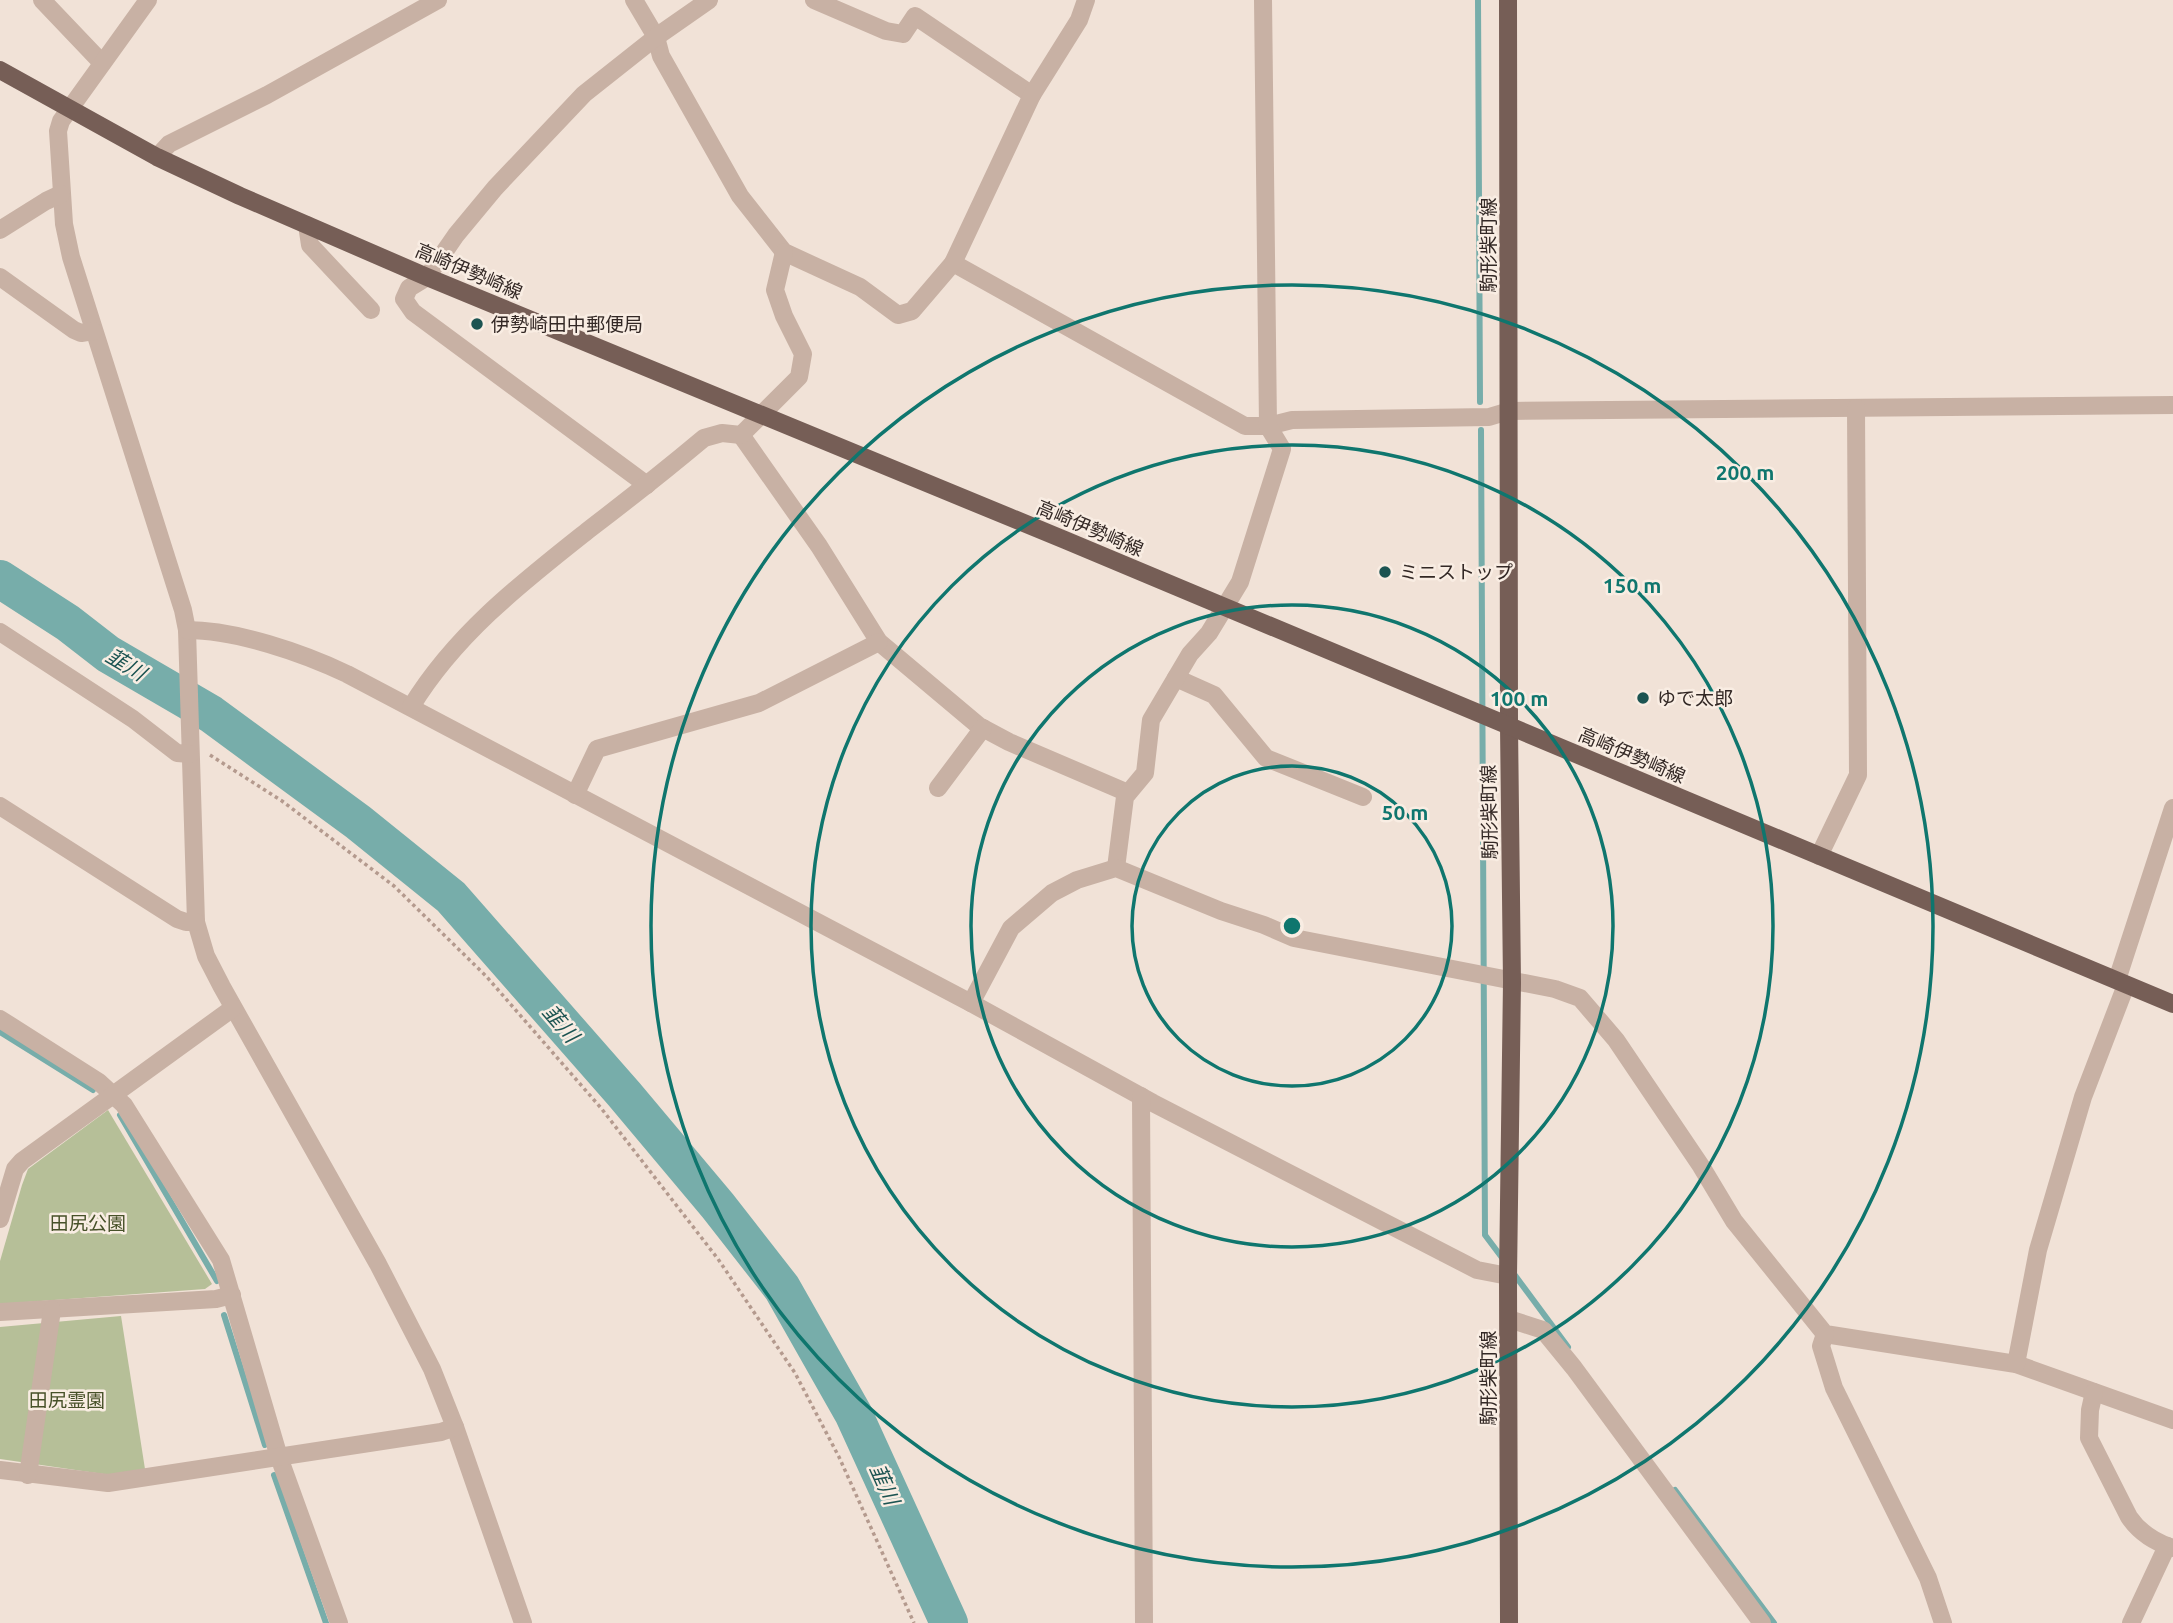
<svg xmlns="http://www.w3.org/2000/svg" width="2173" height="1623" viewBox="0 0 2173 1623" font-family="Ubuntu,'Noto Sans JP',sans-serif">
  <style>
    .green { fill: #b6bf98 }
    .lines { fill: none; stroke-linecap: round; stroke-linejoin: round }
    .stream { stroke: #77adaa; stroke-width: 6 }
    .river { stroke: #77adaa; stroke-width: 38 }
    .path { stroke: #b49a8e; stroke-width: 3.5; stroke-dasharray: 3.5 3.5; stroke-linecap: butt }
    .minor { stroke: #c8b1a4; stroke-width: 18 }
    .major { stroke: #765e56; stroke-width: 18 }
    .ring { fill: none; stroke: #0f766e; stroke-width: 3.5 }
    .poi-dot { fill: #1c5452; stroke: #f9ede3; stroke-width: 2.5 }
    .labels { text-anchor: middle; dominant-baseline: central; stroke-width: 5; stroke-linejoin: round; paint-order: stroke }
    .street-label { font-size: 19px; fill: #332825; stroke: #f9ede3 }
    .poi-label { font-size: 19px; fill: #332825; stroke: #f9ede3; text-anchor: start }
    .park-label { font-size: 19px; fill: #475129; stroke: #f9ede3 }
    .water-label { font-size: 21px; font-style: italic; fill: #1c5452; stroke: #f9ede3 }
    .centre { fill: #0f766e; stroke: #f9ede3; stroke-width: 3.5 }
    .ring-label { font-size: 21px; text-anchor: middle; font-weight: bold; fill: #0f766e; stroke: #f9ede3; stroke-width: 5; stroke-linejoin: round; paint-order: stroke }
  </style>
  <rect width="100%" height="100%" fill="#f1e2d7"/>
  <g class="green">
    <polygon points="108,1110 212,1284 205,1289 0,1304 0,1261 22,1185 28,1169"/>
    <polygon points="121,1316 145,1469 110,1475 0,1459 0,1327"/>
  </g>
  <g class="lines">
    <g class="stream">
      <polyline points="1478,0 1480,402"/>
      <polyline points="1481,430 1485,1235 1503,1259"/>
      <polyline points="0,1032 93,1090"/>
      <polyline points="120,1115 217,1281"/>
      <polyline points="1514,1274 1568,1347"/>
      <polyline points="224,1315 265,1445"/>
      <polyline points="274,1475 326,1623"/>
      <polyline points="1675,1490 1774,1623"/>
    </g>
    <polyline class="river" points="0,579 68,623 108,654 211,714 358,822 451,897 624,1094 718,1206 782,1288 854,1415 949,1623"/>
    <polyline class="path" points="210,755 282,801 394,886 486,976 601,1108 718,1259 795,1373 839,1457 914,1623"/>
    <g class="minor">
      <polyline points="42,0 102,63"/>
      <polyline points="148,0 61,121 58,131 64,224 71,257 183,610 187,630 196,922 206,956 222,987 378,1264 432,1369 455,1427 523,1623"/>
      <polyline points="634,0 656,37 661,56 740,196 784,252 860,287 898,315 912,311 953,263 1245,426 1268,426 1292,420 1489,417 1509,411 2173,405"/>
      <polyline points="814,0 886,31 903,34 915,16 1032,95"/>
      <polyline points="157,157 169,144 267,95 438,0"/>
      <polyline points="307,225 310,245 371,310"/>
      <polyline points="0,230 46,201 61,194"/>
      <polyline points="953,263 1032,95 1079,20 1086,0"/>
      <polyline points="0,277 74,330 81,333 93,331"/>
      <polyline points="741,435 819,546 879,642 979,726 1009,742 1128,793"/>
      <polyline points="647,485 413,312 404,299 409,288 427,277 456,235 495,188 584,94 656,37 709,0"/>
      <path d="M 187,630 C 236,630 303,653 347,674 L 971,1003 L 1153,1103 L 1477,1270 L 1508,1276"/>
      <polyline points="0,632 133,719 177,753 190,754"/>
      <polyline points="1176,678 1214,695 1266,758 1363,797"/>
      <path d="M 411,707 C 456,633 524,581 591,528 C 629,499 667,469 704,438 L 722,433 L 741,435 L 799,377 L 803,354 L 784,316 L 775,290 L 784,252"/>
      <polyline points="938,788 983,728"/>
      <polyline points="575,795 597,749 759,703 879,642"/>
      <polyline points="0,806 177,919 186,922 196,922"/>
      <polyline points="1819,856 1858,775 1856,408"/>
      <polyline points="1116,868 1125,797 1145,773 1151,720 1190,654 1209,633 1240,582 1282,449 1268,426 1263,0"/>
      <polyline points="2117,980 2173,808"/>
      <polyline points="971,1003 1011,928 1052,893 1077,880 1116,868 1221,911 1264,925 1294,938 1555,989 1580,998 1616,1040 1701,1166 1734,1221 1825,1334 2016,1364 2173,1420"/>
      <polyline points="0,1019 99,1082 124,1105 221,1260 279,1457 339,1623"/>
      <polyline points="1141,1096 1144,1623"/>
      <polyline points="0,1219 15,1169 22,1161 233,1008"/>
      <polyline points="0,1312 216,1299 232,1295"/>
      <polyline points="1509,1319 1543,1330 1574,1368 1762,1623"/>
      <polyline points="1825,1334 1821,1346 1834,1388 1928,1578 1943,1623"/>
      <polyline points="2016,1364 2038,1250 2083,1097 2126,985"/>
      <path d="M 2094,1392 L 2090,1410 L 2089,1438 L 2129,1517 C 2140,1533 2154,1542 2173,1548"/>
      <polyline points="0,1470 108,1483 441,1432 455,1427"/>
      <polyline points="28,1475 52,1310"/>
      <polyline points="2131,1623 2167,1546"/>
    </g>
    <g class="major">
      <polyline points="1508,0 1509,726 1512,982 1508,1276 1509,1623"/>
      <polyline points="0,70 157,157 240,196 427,277 1065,540 2173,1004"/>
    </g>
  </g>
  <g class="ring">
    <circle cx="1292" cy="926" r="160"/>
    <circle cx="1292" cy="926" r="321"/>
    <circle cx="1292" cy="926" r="481"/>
    <circle cx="1292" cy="926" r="641"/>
  </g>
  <g class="poi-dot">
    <circle cx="477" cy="324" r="7"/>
    <circle cx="1385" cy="572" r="7"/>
    <circle cx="1643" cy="698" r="7"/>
  </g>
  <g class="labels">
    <g class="street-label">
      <text transform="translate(1488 245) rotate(-90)">駒形柴町線</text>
      <text transform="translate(469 271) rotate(23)">高崎伊勢崎線</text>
      <text transform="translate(1090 528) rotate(23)">高崎伊勢崎線</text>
      <text transform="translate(1632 755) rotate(23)">高崎伊勢崎線</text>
      <text transform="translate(1489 812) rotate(-91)">駒形柴町線</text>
      <text transform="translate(1488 1378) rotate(-90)">駒形柴町線</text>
    </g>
    <g class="poi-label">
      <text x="491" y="324">伊勢崎田中郵便局</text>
      <text x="1399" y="572">ミニストップ</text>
      <text x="1657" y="698">ゆで太郎</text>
    </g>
    <g class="park-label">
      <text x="88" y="1223">田尻公園</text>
      <text x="67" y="1400">田尻霊園</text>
    </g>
    <g class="water-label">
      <text transform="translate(126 664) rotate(31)">韮川</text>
      <text transform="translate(561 1023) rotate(49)">韮川</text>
      <text transform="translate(885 1484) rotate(66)">韮川</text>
    </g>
  </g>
  <circle cx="1292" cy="926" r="10" class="centre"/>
  <g class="ring-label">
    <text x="1745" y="480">200 m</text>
    <text x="1632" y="593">150 m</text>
    <text x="1519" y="706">100 m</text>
    <text x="1405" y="820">50 m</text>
  </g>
</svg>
